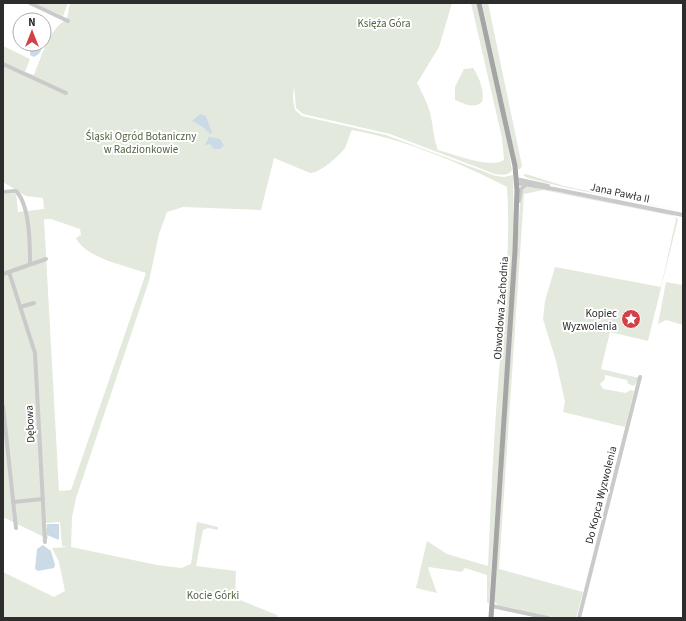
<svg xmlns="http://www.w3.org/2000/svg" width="686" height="621" viewBox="0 0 686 621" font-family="'Source Sans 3',sans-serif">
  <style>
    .green { fill: #e3e9dc; fill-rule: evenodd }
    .water { fill: #cadbe7 }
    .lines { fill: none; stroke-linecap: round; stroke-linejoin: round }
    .minor { stroke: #cacaca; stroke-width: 4 }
    .major { stroke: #a5a5a5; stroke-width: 5 }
    .labels { text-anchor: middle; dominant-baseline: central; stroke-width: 4; stroke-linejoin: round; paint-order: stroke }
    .park-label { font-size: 11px; fill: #4f643f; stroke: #fff }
    .street-label { font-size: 11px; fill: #2d2d2d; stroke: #fff }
    .poi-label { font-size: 11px; fill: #2d2d2d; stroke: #fff; text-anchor: end }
  </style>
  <rect width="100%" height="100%" fill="#fff"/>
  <g class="green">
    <polygon points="34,3 68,3 63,16"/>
    <path d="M 70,3 L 452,3 L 439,47 L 417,83 C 422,93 427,102 430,112 C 433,125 433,137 438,150 C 453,154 490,169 504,160 L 502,138 L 471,3 L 477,3 L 506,133 L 512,170 C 508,176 502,175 495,174 L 390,134 L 303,114 L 296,108 L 294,85 L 293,99 L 295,110 L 302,116 L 386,135 L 496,176 L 504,177 L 513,175 L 514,226 L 511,289 L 489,603 L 487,603 L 487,575 L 465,568 L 462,572 L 429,567 L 428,568 L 437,593 L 416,588 L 427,541 L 447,554 L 488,566 C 491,498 494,429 500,360 C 504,303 511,244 507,187 C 458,162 406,140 352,130 C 349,135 348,142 345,148 C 339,156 320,173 310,173 L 274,158 L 261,210 L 183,207 L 167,212 L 159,234 L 149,281 L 76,498 L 72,517 L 71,547 L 157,565 L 181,568 L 191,564 L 197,522 L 218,527 L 218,530 L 208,528 L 203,530 L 196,566 L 236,571 L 235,598 L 277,615 L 277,618 L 3,618 L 3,572 L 54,597 L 65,591 L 59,562 L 52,548 L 68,547 L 62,546 L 60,522 L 46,523 L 48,539 L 3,517 L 3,194 L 16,194 L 18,212 L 44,209 L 43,198 L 26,196 L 3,182 L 3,46 L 30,59 L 25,72 L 34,75 C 42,56 48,30 67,19 ZM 44,219 L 51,219 L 80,229 L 81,235 L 76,238 C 85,258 127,266 146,273 L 71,490 L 59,491 Z"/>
    <polygon points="482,3 488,3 522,166 520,169 518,169"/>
    <path d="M 473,68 C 479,77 485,91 482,102 C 473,109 465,104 455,100 L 455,87 L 464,69 Z"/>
    <polygon points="526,174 564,186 683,211 563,187 528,178 523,175"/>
    <polygon points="527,187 548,190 671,214 678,219 648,341 610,332 601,369 639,378 634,386 628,384 627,380 605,375 605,379 600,384 603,389 626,393 630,390 634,391 625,427 563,412 565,402 556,361 543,319 545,301 555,267 661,287 676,219 674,216 543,190 524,194 499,569 583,592 576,618 556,618 498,605 494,601 520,203 522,191"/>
    <polygon points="666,282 683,285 683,325 666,320 658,324"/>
  </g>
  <g class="water">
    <path d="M 30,44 L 36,44 L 38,46 L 40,44 C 43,50 40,54 34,57 L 30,55 Z"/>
    <polygon points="200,114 206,116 212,133 210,134 203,127 192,121"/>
    <polygon points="209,137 220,139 224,145 220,149 214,149 210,144 205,145"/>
    <polygon points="47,524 59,524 59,540 47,535"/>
    <polygon points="43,545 51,551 55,565 54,568 38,571 35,569 37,549"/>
  </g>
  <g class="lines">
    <g class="minor">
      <polyline points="30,3 68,21"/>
      <polyline points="3,64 66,93"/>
      <polyline points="516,179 548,186"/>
      <polyline points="516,183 554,189 683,215"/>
      <path d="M 3,192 L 16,191 C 30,205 30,245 30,264"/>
      <polyline points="519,201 521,189 526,185"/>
      <polyline points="9,272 35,353 45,542"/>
      <polyline points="3,274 46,259"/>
      <polyline points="20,307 34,303"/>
      <polyline points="3,406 16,528"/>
      <polyline points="13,502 43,499"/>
      <polyline points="492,606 548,618"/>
      <polyline points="579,618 640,377"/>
    </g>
    <polyline class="major" points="479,3 515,166 517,190 515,251 491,618"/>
  </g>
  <defs>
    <g id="sight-disc" transform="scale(1)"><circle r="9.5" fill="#d34047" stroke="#fff"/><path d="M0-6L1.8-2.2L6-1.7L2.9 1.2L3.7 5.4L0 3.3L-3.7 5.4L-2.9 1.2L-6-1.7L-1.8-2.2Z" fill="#fff"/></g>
  </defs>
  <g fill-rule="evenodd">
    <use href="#sight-disc" x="631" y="319"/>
  </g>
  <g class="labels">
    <g class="park-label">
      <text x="384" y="23">Księża Góra</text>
      <text x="141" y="136">Śląski Ogród Botaniczny<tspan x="141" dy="13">w Radzionkowie</tspan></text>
      <text x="213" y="595">Kocie Górki</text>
    </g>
    <g class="street-label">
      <text transform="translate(620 193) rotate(12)">Jana Pawła II</text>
      <text transform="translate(501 308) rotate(-86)">Obwodowa Zachodnia</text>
      <text transform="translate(30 424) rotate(-93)">Dębowa</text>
      <text transform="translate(601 495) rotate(-76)">Do Kopca Wyzwolenia</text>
    </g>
    <g class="poi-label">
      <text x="617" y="313">Kopiec<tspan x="617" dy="13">Wyzwolenia</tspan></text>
    </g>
  </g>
  <rect width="686" height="621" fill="none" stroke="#2d2d2d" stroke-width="8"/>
  <g transform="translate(32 32)"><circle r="19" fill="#ffffff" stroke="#ababab"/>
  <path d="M0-3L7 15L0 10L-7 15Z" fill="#d34047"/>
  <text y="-6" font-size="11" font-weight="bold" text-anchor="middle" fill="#2d2d2d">N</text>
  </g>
</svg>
